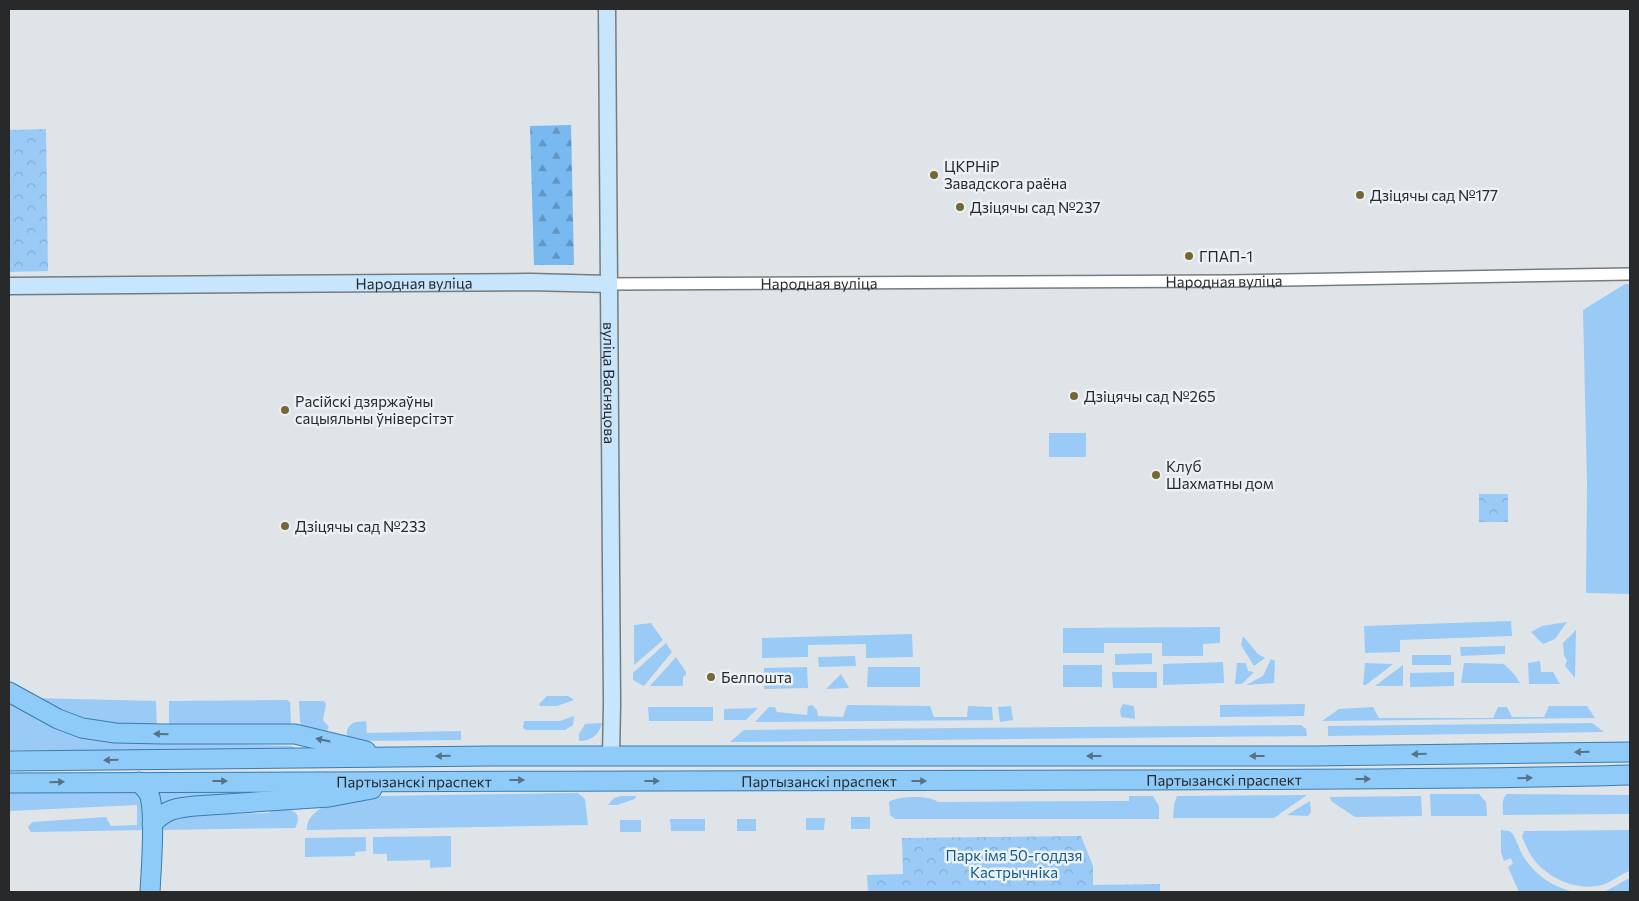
<svg xmlns="http://www.w3.org/2000/svg" width="1639" height="901" viewBox="0 0 1639 901" font-family="Commissioner,sans-serif">
  <style>
    .grass { fill: #99cbf6 }
    .forest { fill: url(#forest-firs) }
    .park { fill: url(#park-crowns) }
    .lines { fill: none; stroke-linecap: round; stroke-linejoin: round }
    .street-casing { stroke: #767b7f; stroke-width: 14 }
    .secondary-casing { stroke: #767b7f; stroke-width: 19 }
    .primary-casing { stroke: #3a7cae; stroke-width: 21 }
    .street { stroke: #fff; stroke-width: 11 }
    .secondary { stroke: #c7e5fc; stroke-width: 16 }
    .primary { stroke: #8fcbf8; stroke-width: 19 }
    .oneway { fill: #567287 }
    .poi-dot { fill: #766835; stroke: #ecf1f6; stroke-width: 2 }
    .labels { text-anchor: middle; dominant-baseline: central; stroke-width: 5; stroke-linejoin: round; paint-order: stroke }
    .poi-label { font-size: 15px; fill: #27292b; stroke: #ecf1f6; text-anchor: start }
    .street-label { font-size: 15px; fill: #27292b; stroke: #ecf1f6 }
    .park-label { font-size: 15px; fill: #115c8d; stroke: #ecf1f6 }
  </style>
  <defs>
    <pattern id="forest-firs" width="22" height="20" patternUnits="userSpaceOnUse" patternTransform="scale(1.25)"><rect width="22" height="20" fill="#78b9ef"/><path d="M5 1l3.5 6h-7zM16 11l3.5 6h-7z" fill="#6296c2"/></pattern>
    <pattern id="park-crowns" width="20" height="18" patternUnits="userSpaceOnUse" patternTransform="scale(1.25)"><rect width="20" height="18" fill="#99cbf6"/><path d="M2 6a3 3 0 1 1 6 0M12 15a3 3 0 1 1 6 0" fill="none" stroke="#84aed3"/></pattern>
  </defs>
  <rect width="100%" height="100%" fill="#dfe4e9"/>
  <g class="grass">
    <polygon points="1625,284 1630,284 1630,594 1586,593 1587,483 1583,310"/>
    <rect x="1049" y="433" width="37" height="24"/>
    <polygon points="1511,621 1512,636 1400,640 1400,652 1365,653 1364,626"/>
    <polygon points="1567,622 1555,639 1543,644 1531,632 1542,626"/>
    <polygon points="651,623 663,640 634,665 634,625"/>
    <polygon points="1220,627 1220,643 1203,644 1203,656 1162,656 1162,643 1104,643 1104,653 1063,653 1063,628"/>
    <polygon points="1576,630 1575,678 1565,666 1567,661 1564,655 1563,643"/>
    <polygon points="912,634 913,657 866,658 866,644 808,645 808,657 762,658 762,638"/>
    <polygon points="1243,636 1258,654 1265,658 1254,666 1241,645"/>
    <polygon points="666,643 672,652 644,686 633,680 633,673"/>
    <polygon points="1505,646 1505,654 1461,656 1460,647"/>
    <polygon points="1152,653 1152,664 1115,665 1115,654"/>
    <rect x="1412" y="655" width="39" height="10"/>
    <polygon points="855,656 856,666 819,667 818,657"/>
    <polygon points="676,657 686,672 686,675 683,677 683,686 650,686"/>
    <polygon points="1271,659 1275,661 1274,683 1246,685 1263,676"/>
    <polygon points="1540,661 1541,672 1553,672 1560,684 1529,684 1528,663"/>
    <polygon points="1223,662 1224,683 1163,685 1163,664"/>
    <polygon points="1237,663 1246,663 1248,671 1254,672 1242,684 1235,684"/>
    <polygon points="1365,663 1393,664 1366,685 1363,685"/>
    <polygon points="1464,663 1504,664 1515,675 1520,683 1461,683"/>
    <rect x="1063" y="665" width="39" height="22"/>
    <polygon points="1403,665 1403,686 1375,686"/>
    <polygon points="807,667 808,688 764,689 764,668"/>
    <polygon points="868,667 920,667 920,687 867,687"/>
    <polygon points="1112,672 1157,672 1157,688 1113,688"/>
    <polygon points="1454,672 1454,686 1410,687 1410,673"/>
    <polygon points="841,674 849,688 826,689"/>
    <polygon points="547,696 568,696 574,700 557,706 540,706 539,704"/>
    <polygon points="35,698 156,701 157,730 82,723"/>
    <polygon points="287,700 290,702 291,723 287,728 169,730 169,701"/>
    <polygon points="299,701 324,701 326,704 323,720 329,727 324,736 303,730 300,721"/>
    <polygon points="9,702 101,740 292,746 300,753 9,750"/>
    <polygon points="1123,704 1134,706 1135,719 1121,717 1120,710"/>
    <polygon points="1305,704 1304,716 1220,717 1220,705"/>
    <polygon points="812,705 817,710 818,716 843,717 847,705 930,706 934,717 967,717 968,706 992,707 993,720 755,722 769,707 775,707 777,712 807,715 808,706"/>
    <polygon points="1011,706 1013,720 1000,722 998,707"/>
    <polygon points="1549,706 1587,706 1595,718 1322,721 1339,709 1373,707 1379,718 1493,718 1498,707 1507,707 1512,717 1544,717"/>
    <polygon points="648,707 713,707 713,721 649,721"/>
    <polygon points="758,708 746,720 724,720 724,709"/>
    <polygon points="574,716 573,725 565,730 526,730 523,728 524,721 560,721"/>
    <path d="M 366,721 L 367,733 L 461,731 L 461,740 L 360,741 C 357,740 354,741 352,740 C 343,737 347,726 353,723 C 357,721 362,722 366,721 Z"/>
    <path d="M 602,723 C 599,735 591,741 579,741 L 579,734 L 585,724 Z"/>
    <polygon points="1592,723 1604,732 1328,736 1328,726"/>
    <polygon points="1301,725 1306,729 1307,736 730,742 744,730"/>
    <polygon points="311,790 156,811 154,792"/>
    <polygon points="134,791 140,792 147,830 31,832 28,827 32,822 106,817 111,826 137,825 137,805 9,811 9,792"/>
    <path d="M 578,793 L 585,799 L 588,825 L 307,830 C 307,801 356,799 377,796 Z"/>
    <polygon points="1430,794 1479,794 1486,802 1487,816 1431,816"/>
    <path d="M 1507,794 L 1630,795 L 1630,814 L 1503,815 C 1503,808 1501,799 1507,794 Z"/>
    <polygon points="1307,795 1274,818 1173,818 1174,805 1177,796"/>
    <polygon points="621,796 636,796 635,799 617,805 608,805 614,798"/>
    <path d="M 1129,796 L 1153,796 L 1159,806 L 1159,819 L 895,819 L 890,815 L 889,802 C 898,796 929,795 938,802 L 1122,801 L 1129,801 Z"/>
    <polygon points="1421,796 1422,816 1355,817 1331,801 1330,797"/>
    <polygon points="1310,801 1311,812 1308,816 1287,815"/>
    <path d="M 271,808 C 284,808 306,808 295,828 L 160,830 L 165,820 L 197,815 L 269,813 Z"/>
    <rect x="851" y="817" width="19" height="12"/>
    <polygon points="806,818 825,818 824,830 806,830"/>
    <polygon points="670,819 705,819 705,831 671,831"/>
    <rect x="737" y="819" width="19" height="12"/>
    <rect x="620" y="820" width="21" height="12"/>
    <path d="M 1501,830 L 1509,831 L 1513,834 C 1517,841 1519,849 1523,856 C 1535,875 1552,887 1574,892 L 1519,892 L 1508,867 L 1513,864 L 1511,858 L 1504,861 L 1501,852 Z"/>
    <path d="M 1630,830 L 1630,871 C 1620,874 1612,882 1602,885 C 1578,891 1551,880 1535,861 C 1529,854 1526,845 1522,837 L 1524,831 Z"/>
    <polygon points="451,836 451,867 430,868 430,860 387,861 387,854 373,854 373,837"/>
    <polygon points="366,837 366,851 355,852 355,856 305,857 305,838"/>
    <path d="M 1630,878 L 1630,892 L 1602,892 C 1613,889 1620,882 1630,878 Z"/>
  </g>
  <polygon class="forest" points="571,125 574,265 534,265 530,126"/>
  <g class="park">
    <polygon points="46,129 48,271 9,272 9,130"/>
    <rect x="1479" y="494" width="29" height="28"/>
    <polygon points="1081,836 1093,866 1093,885 1160,884 1160,892 868,892 867,875 903,874 902,838"/>
  </g>
  <g class="lines">
    <g class="street-casing">
      <g id="street">
        <path id="s1" d="M 609,284 L 1231,281 L 1630,274"/>
      </g>
    </g>
    <g class="secondary-casing">
      <g id="secondary">
        <path id="s2" d="M 607,9 L 612,704 L 611,756"/>
        <path id="s3" d="M 9,286 L 530,282 L 609,284"/>
      </g>
    </g>
    <g class="primary-casing">
      <g id="primary">
        <polyline points="9,692 58,719 82,728 115,733 163,734 295,734 366,751"/>
        <polyline points="9,761 491,756 1313,756 1630,752"/>
        <path d="M 139,782 C 142,785 147,790 149,794 C 156,811 151,871 150,892"/>
        <path id="s4" d="M 9,783 C 378,780 748,782 1117,780 C 1288,779 1459,780 1630,775"/>
        <path d="M 152,824 C 166,809 176,808 195,806 L 329,797 L 372,789"/>
      </g>
    </g>
    <use href="#street" class="street"/>
    <use href="#secondary" class="secondary"/>
    <use href="#primary" class="primary"/>
  </g>
  <defs><path id="oneway-solid" d="M-6-.8H1V-3.2L6.5 0L1 3.2V.8H-6Z" transform="scale(1.25)"/></defs>
  <g class="oneway">
    <use href="#oneway-solid" transform="translate(161 734) rotate(-179)"/>
    <use href="#oneway-solid" transform="translate(323 740) rotate(-168)"/>
    <use href="#oneway-solid" transform="translate(1582 752) rotate(179)"/>
    <use href="#oneway-solid" transform="translate(1419 754) rotate(179)"/>
    <use href="#oneway-solid" transform="translate(443 756) rotate(179)"/>
    <use href="#oneway-solid" transform="translate(1094 756) rotate(180)"/>
    <use href="#oneway-solid" transform="translate(1257 756) rotate(180)"/>
    <use href="#oneway-solid" transform="translate(111 760) rotate(179)"/>
    <use href="#oneway-solid" transform="translate(1525 778) rotate(-2)"/>
    <use href="#oneway-solid" transform="translate(1363 779)"/>
    <use href="#oneway-solid" transform="translate(517 780)"/>
    <use href="#oneway-solid" transform="translate(220 781)"/>
    <use href="#oneway-solid" transform="translate(652 781)"/>
    <use href="#oneway-solid" transform="translate(919 781)"/>
    <use href="#oneway-solid" transform="translate(57 782) rotate(-1)"/>
  </g>
  <g class="poi-dot">
    <circle cx="934" cy="175" r="5"/>
    <circle cx="1360" cy="195" r="5"/>
    <circle cx="960" cy="207" r="5"/>
    <circle cx="1189" cy="256" r="5"/>
    <circle cx="1074" cy="396" r="5"/>
    <circle cx="285" cy="410" r="5"/>
    <circle cx="1156" cy="475" r="5"/>
    <circle cx="285" cy="526" r="5"/>
    <circle cx="711" cy="677" r="5"/>
  </g>
  <g class="labels">
    <g class="poi-label">
      <text x="944" y="166">ЦКРНіР<tspan x="944" dy="17">Завадскога раёна</tspan></text>
      <text x="1370" y="195">Дзіцячы сад №177</text>
      <text x="970" y="207">Дзіцячы сад №237</text>
      <text x="1199" y="256">ГПАП-1</text>
      <text x="1084" y="396">Дзіцячы сад №265</text>
      <text x="295" y="401">Расійскі дзяржаўны<tspan x="295" dy="17">сацыяльны ўніверсітэт</tspan></text>
      <text x="1166" y="466">Клуб<tspan x="1166" dy="17">Шахматны дом</tspan></text>
      <text x="295" y="526">Дзіцячы сад №233</text>
      <text x="721" y="677">Белпошта</text>
    </g>
    <g class="street-label">
      <text stroke="none"><textPath href="#s1" startOffset="615">Народная вуліца</textPath></text>
      <text stroke="none"><textPath href="#s3" startOffset="405">Народная вуліца</textPath></text>
      <text stroke="none"><textPath href="#s1" startOffset="210">Народная вуліца</textPath></text>
      <text stroke="none"><textPath href="#s2" startOffset="374">вуліца Васняцова</textPath></text>
      <text stroke="none"><textPath href="#s4" startOffset="1215">Партызанскі праспект</textPath></text>
      <text stroke="none"><textPath href="#s4" startOffset="405">Партызанскі праспект</textPath></text>
      <text stroke="none"><textPath href="#s4" startOffset="810">Партызанскі праспект</textPath></text>
    </g>
    <g class="park-label">
      <text x="1014" y="855">Парк імя 50-годдзя<tspan x="1014" dy="17">Кастрычніка</tspan></text>
    </g>
  </g>
  <rect width="1639" height="901" fill="none" stroke="#27292b" stroke-width="20"/>
</svg>
